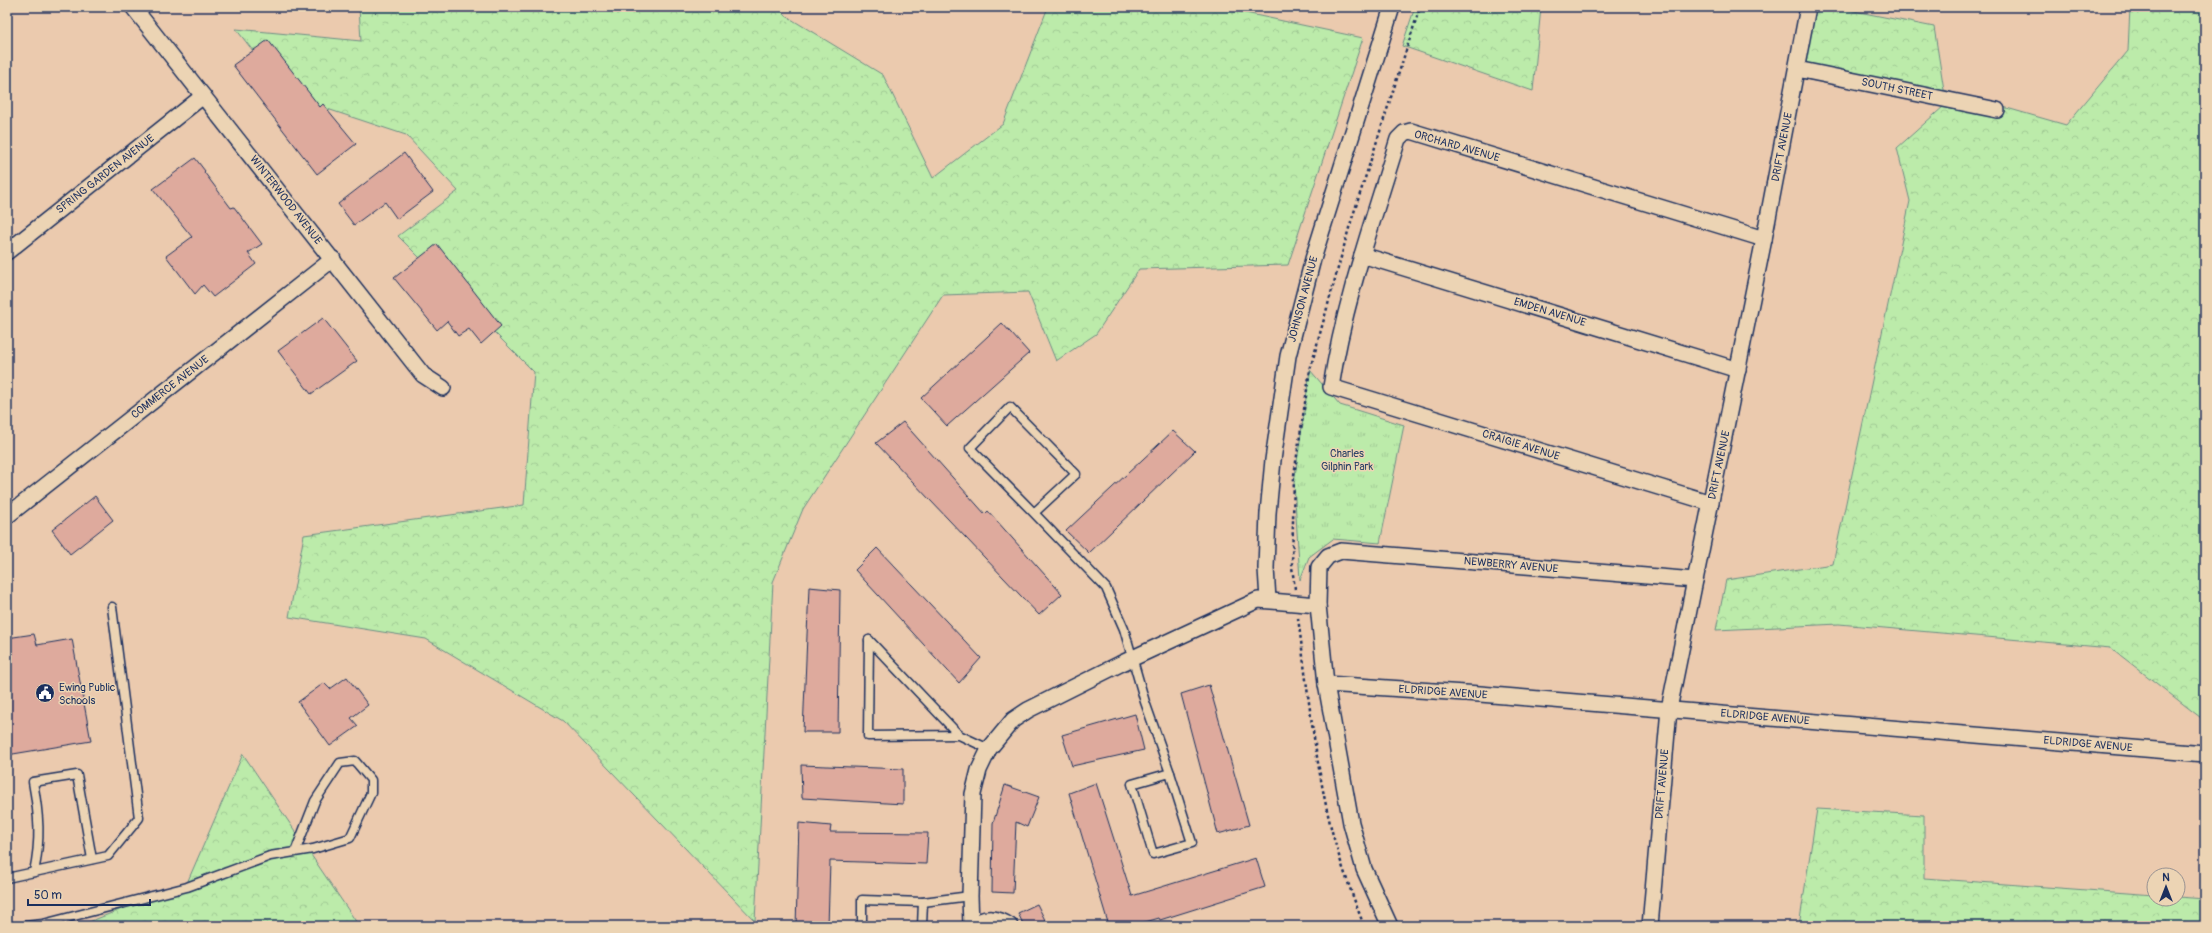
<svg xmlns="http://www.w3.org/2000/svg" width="2212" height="933" viewBox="0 0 2212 933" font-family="Pangolin,sans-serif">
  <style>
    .forest { fill: url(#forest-crowns); stroke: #6c8d84 }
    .park { fill: url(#park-tufts); stroke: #6c8d84 }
    .building { fill: #deaa9d; stroke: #1b2f5e }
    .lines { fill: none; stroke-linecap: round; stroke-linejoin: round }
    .lane-casing { stroke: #1b2f5e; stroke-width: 11 }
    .street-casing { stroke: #1b2f5e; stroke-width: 18 }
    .path { stroke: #1b2f5e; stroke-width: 2.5; stroke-dasharray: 3 3; stroke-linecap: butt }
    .lane { stroke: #ecd4b4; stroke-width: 8 }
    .street { stroke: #ecd4b4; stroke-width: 15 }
    .labels { text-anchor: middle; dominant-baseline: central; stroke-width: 3; stroke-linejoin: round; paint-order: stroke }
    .street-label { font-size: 11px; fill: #1b2f5e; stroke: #ecd4b4 }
    .park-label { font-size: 11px; fill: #2b4266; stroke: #ecd4b4 }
    .poi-label { font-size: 11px; fill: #1b2f5e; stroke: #ecd4b4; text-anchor: start }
  </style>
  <defs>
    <pattern id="forest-crowns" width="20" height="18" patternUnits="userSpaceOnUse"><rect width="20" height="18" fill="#bcebaa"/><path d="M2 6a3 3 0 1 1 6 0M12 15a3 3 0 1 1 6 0" fill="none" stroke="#a1ca95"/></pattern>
    <pattern id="park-tufts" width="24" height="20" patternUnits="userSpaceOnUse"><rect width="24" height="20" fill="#bcebaa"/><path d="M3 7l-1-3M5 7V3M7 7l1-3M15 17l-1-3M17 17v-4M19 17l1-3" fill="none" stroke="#a1ca95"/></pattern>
  </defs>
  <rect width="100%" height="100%" fill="#ebcaae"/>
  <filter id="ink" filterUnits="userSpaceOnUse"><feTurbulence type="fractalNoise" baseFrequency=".025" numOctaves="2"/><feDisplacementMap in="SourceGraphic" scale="8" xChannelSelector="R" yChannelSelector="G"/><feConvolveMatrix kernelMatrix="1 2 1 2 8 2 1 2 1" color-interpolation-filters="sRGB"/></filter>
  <g filter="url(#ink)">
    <g class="forest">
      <polygon points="359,7 778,7 786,16 883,75 933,178 1003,124 1048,7 1217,7 1363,38 1288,265 1139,269 1096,334 1056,361 1028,292 943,295 803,509 773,582 755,921 563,721 426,639 289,617 304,535 524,505 534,372 398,236 458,191 406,135 288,96 236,29 361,41"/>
      <polygon points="1415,7 1541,7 1533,91 1402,46"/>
      <polygon points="1813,7 1834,7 1934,27 1944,90 2066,125 2128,51 2130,7 2205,7 2205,721 2111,648 1839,624 1716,630 1726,580 1833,564 1910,201 1897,148 1944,106 1800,78"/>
      <polygon points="243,754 359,926 79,926 187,883"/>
      <polygon points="1817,809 1924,815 1924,878 2154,895 2154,899 2178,899 2178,897 2205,899 2205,926 1799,926"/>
    </g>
    <polygon class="park" points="1310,370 1340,405 1404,425 1380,543 1333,539 1309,557 1300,580 1294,483"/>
    <g class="building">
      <polygon points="268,40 320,107 323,104 356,144 317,174 233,65"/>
      <polygon points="404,153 433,192 397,219 385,202 354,225 338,204"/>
      <polygon points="195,158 205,171 204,172 231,208 234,207 262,244 248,253 256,264 213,297 203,285 195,294 166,256 192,237 153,189"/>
      <polygon points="437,244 501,326 481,344 469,329 458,336 447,321 437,330 394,278"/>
      <polygon points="323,318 357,361 311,394 278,351"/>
      <polygon points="1002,323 1029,353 947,426 921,398"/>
      <polygon points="903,422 985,514 988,511 1062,594 1039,615 876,443"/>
      <polygon points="1173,431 1195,451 1089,553 1066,531"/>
      <polygon points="95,496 113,520 70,554 52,530"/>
      <polygon points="877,548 981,658 959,683 855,570"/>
      <polygon points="809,587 840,590 838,732 803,732"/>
      <polygon points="34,634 37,645 72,639 91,741 7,755 7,638"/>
      <polygon points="347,677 368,705 351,718 358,726 330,746 298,702 324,683 330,689"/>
      <polygon points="1209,685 1249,825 1218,834 1181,694"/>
      <polygon points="1135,714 1144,750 1072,766 1062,735"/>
      <polygon points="801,765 903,769 903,804 802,798"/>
      <polygon points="1096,783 1132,896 1256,858 1265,887 1160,920 1159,918 1132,926 1109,926 1069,793"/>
      <polygon points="1005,785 1039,797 1027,827 1016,822 1013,893 992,892 993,823"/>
      <polygon points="799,823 831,826 830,832 928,833 926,864 830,861 828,926 796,926"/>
      <polygon points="1037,904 1048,926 1024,926 1018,913"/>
    </g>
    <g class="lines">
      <g class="lane-casing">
        <g id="lane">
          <polyline points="1034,513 970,448 1010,407 1076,474 1034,513 1106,588 1124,629 1145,702 1170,773"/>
          <polyline points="869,640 868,736 959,735"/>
          <polyline points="869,640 959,735 989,749"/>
          <polygon points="1170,773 1192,843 1153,854 1132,784"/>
          <path d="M 34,872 C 41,839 39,815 33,782 L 77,775 L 92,859"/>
          <polyline points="7,878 108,856 139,818 112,607"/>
          <polyline points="25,926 43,924 187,887 270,856 313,849 350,838 371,793 371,780 355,761 340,763 315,801 295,852"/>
          <polyline points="862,926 862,900 923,902 970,896"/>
          <polyline points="922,926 923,902"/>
        </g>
      </g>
      <g class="street-casing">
        <g id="street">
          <polyline points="133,7 423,375 443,388"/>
          <polyline points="1797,69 1997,110"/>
          <polyline points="7,252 203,96"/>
          <polyline points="1362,255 1738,370"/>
          <path d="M 1711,503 L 1331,387 C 1344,302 1373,221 1398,139 L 1404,133 L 1411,131 L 1764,239"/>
          <polyline points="7,516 333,259"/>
          <polyline points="1268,600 1266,568 1268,513 1273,460 1288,356 1313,259 1392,7"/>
          <polyline points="1326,684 1480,694 2205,754"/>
          <polyline points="971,926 970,896 973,794 979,770 989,749 1013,720 1028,710 1120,664 1258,600 1318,605"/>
          <path d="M 974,926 C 984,915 999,918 1010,926"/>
          <polyline points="1390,926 1364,869 1351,823 1326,684 1318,605 1319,567 1328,556 1341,551 1695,580"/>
          <polyline points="1650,926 1669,709 1764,239 1808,7"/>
        </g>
      </g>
      <g class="path">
        <polyline points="1295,589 1292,567 1294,475 1310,370 1349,228 1420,7"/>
        <path d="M 1298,618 C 1307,685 1314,753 1329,819 C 1337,855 1351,891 1364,926"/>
      </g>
      <use href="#lane" class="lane"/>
      <use href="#street" class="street"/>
    </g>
  </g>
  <defs>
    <g id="civic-disc" transform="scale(1)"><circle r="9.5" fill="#1b2f5e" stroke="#ecd4b4"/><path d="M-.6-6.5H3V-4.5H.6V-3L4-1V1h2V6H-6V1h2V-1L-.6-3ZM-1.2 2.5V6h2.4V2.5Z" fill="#fff"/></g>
  </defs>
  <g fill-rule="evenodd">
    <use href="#civic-disc" x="45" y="693"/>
  </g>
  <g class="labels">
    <g class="street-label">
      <text transform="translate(1897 89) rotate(12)">SOUTH STREET</text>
      <text transform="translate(1457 146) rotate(16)">ORCHARD AVENUE</text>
      <text transform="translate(1782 147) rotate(-79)">DRIFT AVENUE</text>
      <text transform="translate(105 174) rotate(-38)">SPRING GARDEN AVENUE</text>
      <text transform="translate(286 200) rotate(52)">WINTERWOOD AVENUE</text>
      <text transform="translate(1303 299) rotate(-75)">JOHNSON AVENUE</text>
      <text transform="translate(1550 312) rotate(17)">EMDEN AVENUE</text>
      <text transform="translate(170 387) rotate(-38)">COMMERCE AVENUE</text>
      <text transform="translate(1521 445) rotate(17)">CRAIGIE AVENUE</text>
      <text transform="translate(1719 465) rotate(-78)">DRIFT AVENUE</text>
      <text transform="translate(1511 565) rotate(5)">NEWBERRY AVENUE</text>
      <text transform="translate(1443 692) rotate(4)">ELDRIDGE AVENUE</text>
      <text transform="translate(1765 717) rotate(5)">ELDRIDGE AVENUE</text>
      <text transform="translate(2088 744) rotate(5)">ELDRIDGE AVENUE</text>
      <text transform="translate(1662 784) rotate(-85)">DRIFT AVENUE</text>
    </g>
    <g class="park-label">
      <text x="1347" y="453">Charles<tspan x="1347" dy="13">Gilphin Park</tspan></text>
    </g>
    <g class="poi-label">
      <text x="59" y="687">Ewing Public<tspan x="59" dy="13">Schools</tspan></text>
    </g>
  </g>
  <rect width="2212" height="933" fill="none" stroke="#ecd4b4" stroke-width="24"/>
  <rect x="12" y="12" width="2188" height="909" fill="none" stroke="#1b2f5e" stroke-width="1.5" filter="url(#ink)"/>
  <g transform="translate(2166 887)"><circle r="19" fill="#ecd4b4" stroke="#989292"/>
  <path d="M0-3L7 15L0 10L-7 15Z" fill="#1b2f5e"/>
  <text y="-6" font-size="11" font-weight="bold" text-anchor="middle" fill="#1b2f5e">N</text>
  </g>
  <path d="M28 899v6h122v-6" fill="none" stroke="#1b2f5e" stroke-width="2"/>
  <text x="34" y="899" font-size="12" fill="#1b2f5e" stroke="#ecd4b4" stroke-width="3" paint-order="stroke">50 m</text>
</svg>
